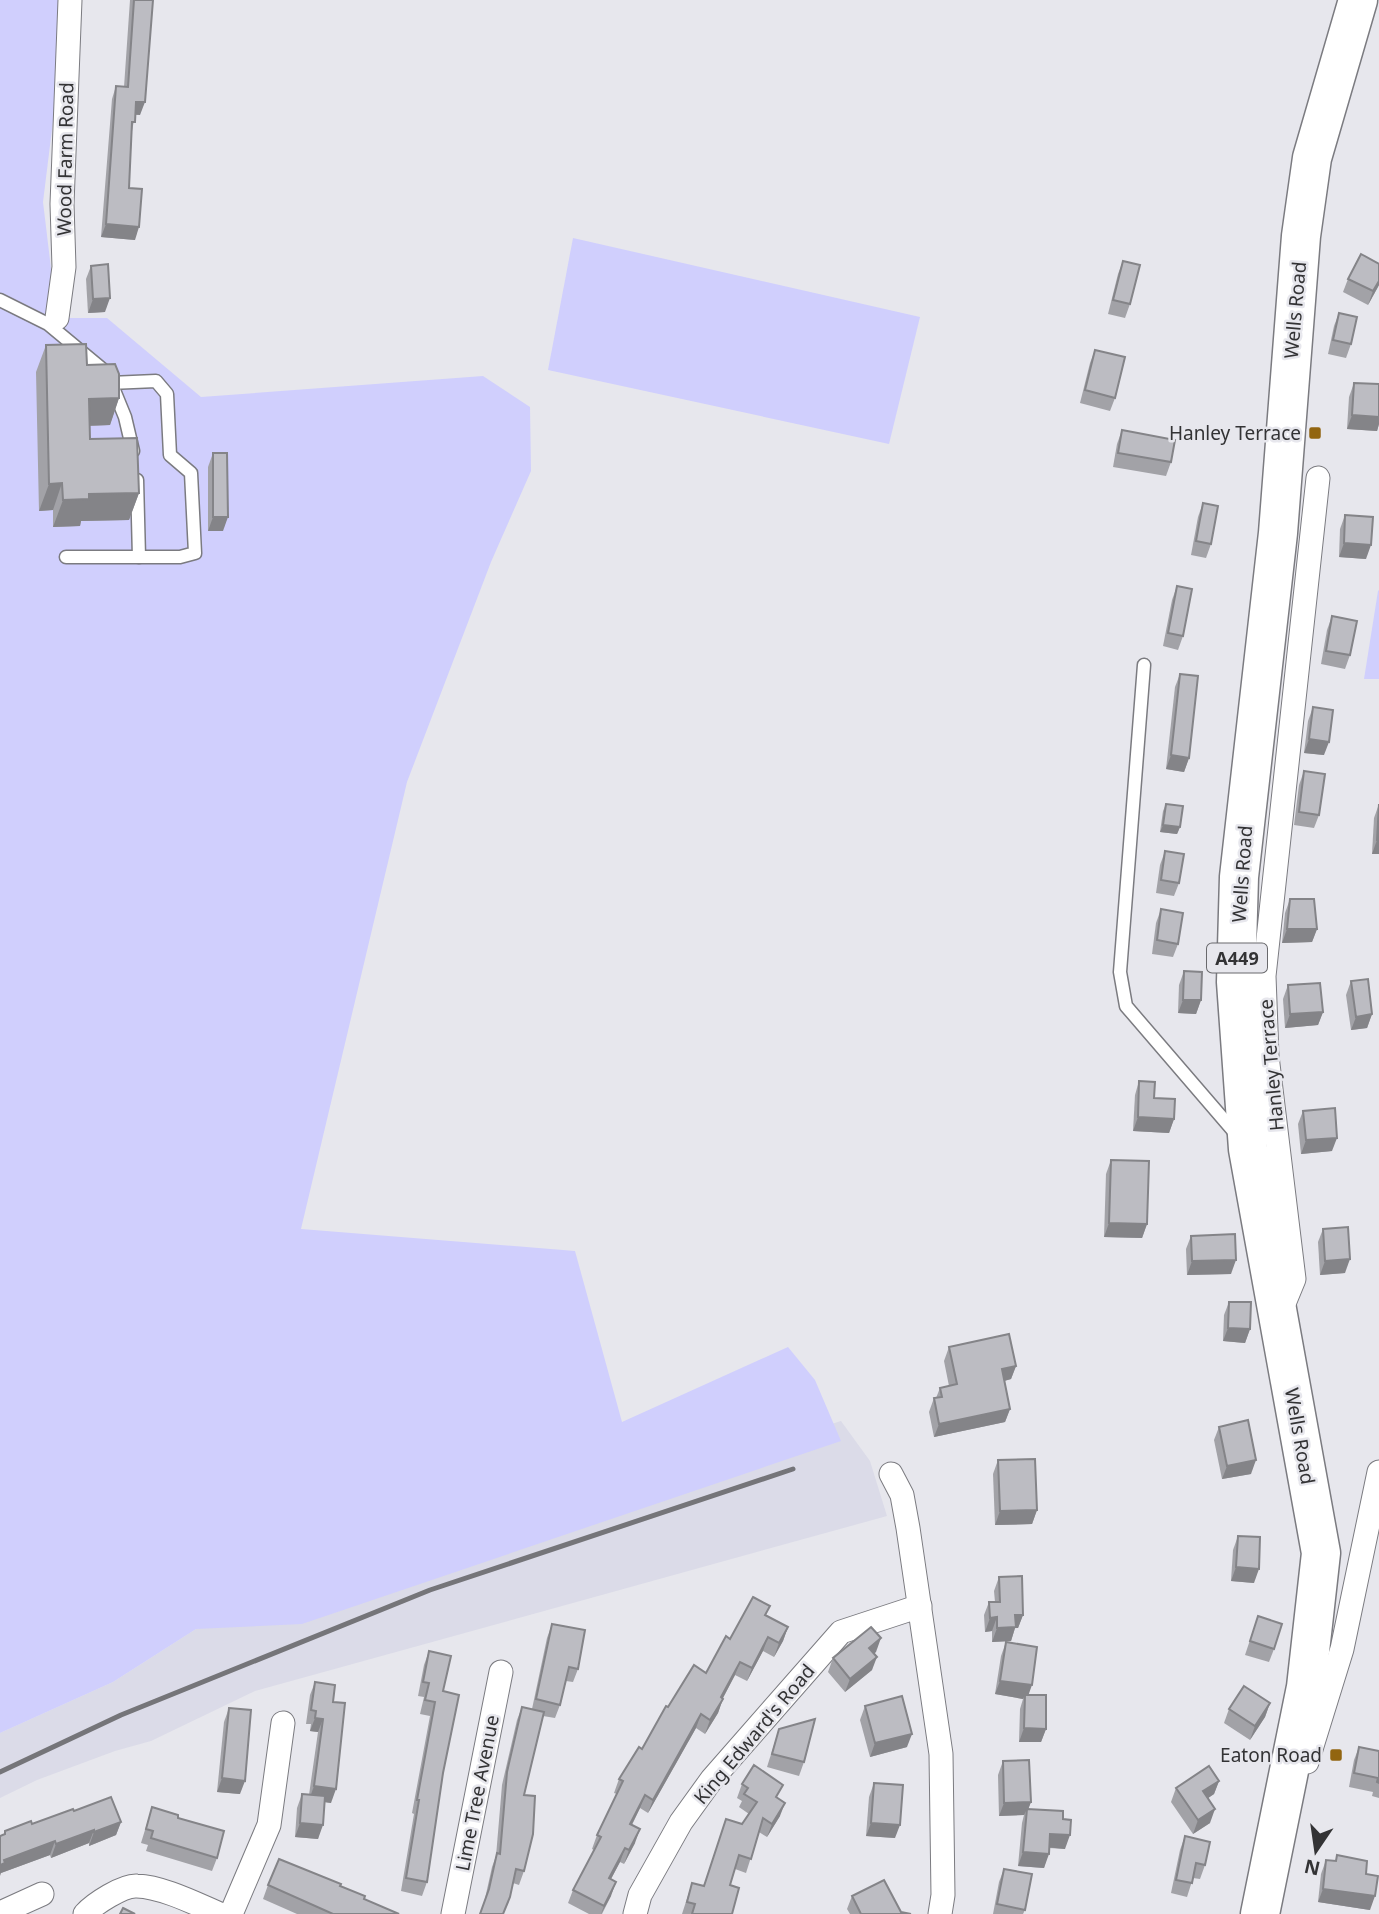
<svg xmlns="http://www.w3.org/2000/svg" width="1379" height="1914" viewBox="0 0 1379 1914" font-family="'Noto Sans',sans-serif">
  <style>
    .built { fill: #dbdbe8 }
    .green { fill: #d0cffd }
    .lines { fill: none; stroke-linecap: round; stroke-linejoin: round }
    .service-casing { stroke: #7b7b80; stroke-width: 15 }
    .minor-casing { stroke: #7b7b80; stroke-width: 25 }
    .trunk-casing { stroke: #7b7b80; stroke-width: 41 }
    .service { stroke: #fff; stroke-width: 12 }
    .minor { stroke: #fff; stroke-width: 23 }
    .trunk { stroke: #fff; stroke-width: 38 }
    .rail { stroke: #757579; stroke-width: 5 }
    .wall { fill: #a2a2a7 }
    .shaded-wall { fill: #848488 }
    .building { fill: #bcbcc2; stroke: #848488; stroke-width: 2 }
    .poi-dot { fill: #926510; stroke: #e7e7ed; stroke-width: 2.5 }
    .labels { text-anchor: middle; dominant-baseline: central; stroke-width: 5; stroke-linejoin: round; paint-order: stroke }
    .shield { fill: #e7e7ed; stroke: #69696c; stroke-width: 2 }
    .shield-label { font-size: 18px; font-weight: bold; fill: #333335 }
    .street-label { font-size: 19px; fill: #333335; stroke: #e7e7ed }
    .poi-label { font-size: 19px; fill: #333335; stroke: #e7e7ed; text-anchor: end }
  </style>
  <rect width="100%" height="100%" fill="#e7e7ed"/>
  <polygon class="built" points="841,1421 870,1461 887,1516 255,1691 151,1741 115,1751 37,1780 0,1798 0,1733 113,1682 196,1629"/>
  <g class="green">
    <polygon points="0,0 68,0 43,202 57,318 107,318 201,397 483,376 530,407 531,471 491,562 407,782 301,1229 575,1251 622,1422 788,1347 815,1380 841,1441 302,1624 196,1629 113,1682 0,1733"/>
    <polygon points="573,238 920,317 889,444 548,370"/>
    <polygon points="1379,590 1379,679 1364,679 1378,591"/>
  </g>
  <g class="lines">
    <g class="service-casing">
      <g id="service">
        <polyline points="0,300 48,324 107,373 125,417 133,451"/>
        <polyline points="110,383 156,381 167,394 170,455 191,473 195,553 180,557 139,557"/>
        <polyline points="66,557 139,557 137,480"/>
        <polyline points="1144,665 1120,972 1126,1006 1237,1135"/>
      </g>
    </g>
    <g class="minor-casing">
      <g id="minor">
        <polyline points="57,318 64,267 62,204 70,0"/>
        <polyline points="1280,1313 1294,1279 1267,1056 1264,976 1318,478"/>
        <polyline points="891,1474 902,1495 908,1528 941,1754 943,1895 940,1914"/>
        <polyline points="1307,1762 1342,1649 1379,1472"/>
        <polyline points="0,1913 42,1894"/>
        <path d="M 85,1914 C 94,1904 123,1885 137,1886 C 163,1887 196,1904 220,1914"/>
        <polyline points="231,1914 269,1825 283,1723"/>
        <polyline points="453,1914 501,1672"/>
        <polyline points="635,1914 640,1895 681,1822 712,1779 841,1632 920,1606"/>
      </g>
    </g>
    <g class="trunk-casing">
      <polyline id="trunk" points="1260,1914 1306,1687 1321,1553 1248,1149 1236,982 1239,877 1278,533 1301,236 1312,158 1358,0"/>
    </g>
    <use href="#service" class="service"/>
    <use href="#minor" class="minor"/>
    <use href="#trunk" class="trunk"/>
    <polyline class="rail" points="0,1772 121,1715 430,1590 793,1469"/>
  </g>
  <g class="wall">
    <polygon points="130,0 153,0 140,115 135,115 132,131 129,188 135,240 101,237 112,99 116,86 124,87"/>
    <polygon points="1123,261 1130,304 1125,318 1108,314 1118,274"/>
    <polygon points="91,266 105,312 88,313 86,279"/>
    <polygon points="1348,279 1379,285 1368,305 1343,292"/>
    <polygon points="1339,313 1351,344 1346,358 1328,354 1334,326"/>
    <polygon points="46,345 87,365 119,398 110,425 90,426 90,439 139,493 129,520 81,521 80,526 53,527 53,510 39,511 36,372"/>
    <polygon points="1095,350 1115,398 1110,411 1080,403 1090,363"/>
    <polygon points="1354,383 1379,384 1379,424 1377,431 1347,429 1349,397"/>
    <polygon points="1122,430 1171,462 1166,476 1113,467 1117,444"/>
    <polygon points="213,453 223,531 208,531 208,467"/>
    <polygon points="1203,503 1211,544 1206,558 1191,555 1198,517"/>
    <polygon points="1345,515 1366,559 1339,557 1340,529"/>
    <polygon points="1177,586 1183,636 1178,650 1163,646 1172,600"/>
    <polygon points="1332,616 1350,655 1345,669 1321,664 1327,630"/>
    <polygon points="1180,674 1189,758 1184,772 1166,769 1175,687"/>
    <polygon points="1313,707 1324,755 1304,753 1308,721"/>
    <polygon points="1304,771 1319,815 1314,828 1294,825 1299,785"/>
    <polygon points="1166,804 1180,827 1177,834 1160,832 1163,811"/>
    <polygon points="1379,804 1379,854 1372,854 1374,818"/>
    <polygon points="1165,851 1179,883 1174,896 1156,893 1160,865"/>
    <polygon points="1290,899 1317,929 1312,942 1282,943 1285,913"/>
    <polygon points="1161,909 1178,944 1173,957 1152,954 1156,923"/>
    <polygon points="1184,971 1201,1000 1196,1014 1178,1013 1179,985"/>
    <polygon points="1351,981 1372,1014 1367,1028 1351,1030 1346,995"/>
    <polygon points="1288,985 1323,1012 1318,1025 1285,1028 1283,999"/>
    <polygon points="1139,1081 1174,1119 1169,1133 1133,1131 1135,1095"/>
    <polygon points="1303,1111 1332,1151 1301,1154 1298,1124"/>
    <polygon points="1111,1160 1147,1224 1142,1238 1104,1237 1106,1174"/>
    <polygon points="1323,1229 1345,1273 1320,1275 1318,1242"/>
    <polygon points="1191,1236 1231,1274 1187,1275 1186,1249"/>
    <polygon points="1229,1302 1250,1329 1245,1343 1223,1341 1224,1315"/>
    <polygon points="949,1347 1016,1366 1011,1379 1004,1381 1010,1409 1005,1422 934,1437 929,1412 934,1398 936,1398 940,1388 949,1386 944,1361"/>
    <polygon points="1219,1427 1251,1474 1222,1479 1214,1440"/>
    <polygon points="998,1460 1037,1510 1032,1524 995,1525 993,1474"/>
    <polygon points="1238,1536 1254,1583 1231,1581 1233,1550"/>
    <polygon points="999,1577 1023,1615 1018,1628 1015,1628 1011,1641 992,1642 992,1631 985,1632 984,1615 989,1602 995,1602 994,1591"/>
    <polygon points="770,1606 766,1615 788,1627 783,1641 774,1657 763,1651 747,1681 735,1675 723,1698 718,1713 705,1734 696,1728 648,1813 640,1808 632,1825 635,1843 624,1864 620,1862 611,1879 611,1896 602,1914 589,1914 568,1903 573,1890 594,1850 592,1849 597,1835 617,1794 614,1793 619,1779 642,1749 668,1707 706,1673 730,1639"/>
    <polygon points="1258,1616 1274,1649 1269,1662 1245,1655"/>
    <polygon points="552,1624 578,1669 573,1682 566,1681 560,1705 555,1718 543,1716 524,1795 524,1871 519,1885 513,1883 484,1903 492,1867 496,1856 502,1785 517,1720 522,1707 532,1709 547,1638"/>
    <polygon points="1006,1642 1028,1695 1046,1729 1041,1742 1019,1742 1020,1709 1023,1699 995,1694 1001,1656"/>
    <polygon points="429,1651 443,1691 443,1773 427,1882 422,1896 401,1891 414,1814 412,1813 430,1716 420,1714 424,1697 418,1696 424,1665"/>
    <polygon points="876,1652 874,1653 872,1670 845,1692 828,1672 833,1658"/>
    <polygon points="315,1682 333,1702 331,1803 325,1802 318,1839 295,1837 297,1808 302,1794 309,1795 318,1732 310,1731 311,1724 306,1724 310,1695"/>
    <polygon points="1270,1703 1265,1717 1250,1740 1224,1723 1229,1709"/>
    <polygon points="865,1706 907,1747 870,1757 860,1720"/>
    <polygon points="229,1708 240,1794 217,1792 224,1722"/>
    <polygon points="779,1729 804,1762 799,1776 767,1767"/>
    <polygon points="1359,1747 1379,1751 1379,1798 1372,1796 1373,1792 1349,1787 1354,1760"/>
    <polygon points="1003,1761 1031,1802 1028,1809 1063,1819 1065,1849 1049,1848 1044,1868 1018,1866 1022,1823 1024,1815 999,1816 998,1775"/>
    <polygon points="1219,1781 1214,1794 1208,1798 1210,1823 1193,1834 1171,1802 1176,1788"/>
    <polygon points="874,1783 895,1838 866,1836 869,1797"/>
    <polygon points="742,1784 778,1799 780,1816 767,1837 759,1832 746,1873 735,1869 730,1885 732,1914 682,1914 692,1883 704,1886 726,1819 742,1824 749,1814 739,1807 742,1801 737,1798"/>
    <polygon points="152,1807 178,1818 217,1858 212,1871 146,1851 148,1845 141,1843"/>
    <polygon points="74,1811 121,1822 116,1835 89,1846 89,1843 51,1858 50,1855 1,1873 5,1831 32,1824"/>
    <polygon points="1185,1836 1205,1865 1200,1879 1193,1878 1187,1897 1171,1893 1180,1850"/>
    <polygon points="1326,1860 1366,1874 1370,1910 1318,1902 1321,1874"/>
    <polygon points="1004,1869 1025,1910 1023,1914 993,1914 999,1882"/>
    <polygon points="268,1885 340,1886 364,1899 399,1914 297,1914 263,1899"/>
    <polygon points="852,1896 901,1912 911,1914 850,1914 847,1909"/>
  </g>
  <g class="shaded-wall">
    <polygon points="136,102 145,102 140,115 132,114"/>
    <polygon points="106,224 139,227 135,240 101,237"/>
    <polygon points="1379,281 1379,285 1368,305 1373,291"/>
    <polygon points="110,298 105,312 88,313 93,299"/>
    <polygon points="119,398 110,425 79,426 89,399"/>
    <polygon points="1352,415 1379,417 1379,424 1377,431 1347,429"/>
    <polygon points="62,483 53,510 39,511 49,484"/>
    <polygon points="139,493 129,520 81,521 80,526 53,527 63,500 89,494"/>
    <polygon points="213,517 228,517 223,531 208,531"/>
    <polygon points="1344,543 1371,545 1366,559 1339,557"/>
    <polygon points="1309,739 1329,742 1324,755 1304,753"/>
    <polygon points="1171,755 1189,758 1184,772 1166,769"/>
    <polygon points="1163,825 1180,827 1177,834 1160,832"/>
    <polygon points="1377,840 1379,840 1379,854 1372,854"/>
    <polygon points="1287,929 1317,929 1312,942 1282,943"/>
    <polygon points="1183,1000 1201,1000 1196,1014 1178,1013"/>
    <polygon points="1323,1012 1318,1025 1285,1028 1290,1014"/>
    <polygon points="1372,1014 1367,1028 1351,1030 1356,1017"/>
    <polygon points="1138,1117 1174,1119 1169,1133 1133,1131"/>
    <polygon points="1337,1138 1332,1151 1301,1154 1306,1140"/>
    <polygon points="1109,1223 1147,1224 1142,1238 1104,1237"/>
    <polygon points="1350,1259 1345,1273 1320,1275 1325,1261"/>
    <polygon points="1236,1260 1231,1274 1187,1275 1192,1261"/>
    <polygon points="1228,1328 1250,1329 1245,1343 1223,1341"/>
    <polygon points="1016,1366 1011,1379 997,1383 1002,1369"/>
    <polygon points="1010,1409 1005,1422 934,1437 939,1424"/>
    <polygon points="1256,1460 1251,1474 1222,1479 1227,1466"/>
    <polygon points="1037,1510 1032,1524 995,1525 1000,1511"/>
    <polygon points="1236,1567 1259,1569 1254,1583 1231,1581"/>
    <polygon points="1015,1615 1023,1615 1018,1628 1015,1628 1011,1641 992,1642 997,1628"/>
    <polygon points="997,1617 992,1631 985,1632 990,1618"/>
    <polygon points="788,1627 783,1641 774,1657 779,1643"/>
    <polygon points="768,1637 763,1651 747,1681 752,1668"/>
    <polygon points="881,1638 876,1652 864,1662 869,1648"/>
    <polygon points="877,1657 872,1670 845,1692 850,1679"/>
    <polygon points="740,1662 735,1675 716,1711 721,1697"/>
    <polygon points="1000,1681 1032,1685 1027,1699 1025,1695 1023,1699 995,1694"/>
    <polygon points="723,1699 718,1713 705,1734 710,1720"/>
    <polygon points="1270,1703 1265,1717 1250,1740 1255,1726"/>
    <polygon points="701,1714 696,1728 648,1813 653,1800"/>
    <polygon points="315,1718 323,1719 318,1732 310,1731"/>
    <polygon points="1024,1728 1046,1729 1041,1742 1019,1742"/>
    <polygon points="912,1734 907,1747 870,1757 875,1743"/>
    <polygon points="222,1778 245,1781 240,1794 217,1792"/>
    <polygon points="1219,1781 1214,1794 1198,1805 1203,1791"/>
    <polygon points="314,1786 336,1789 331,1803 309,1800"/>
    <polygon points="645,1795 640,1808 625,1838 630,1824"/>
    <polygon points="1031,1802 1026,1815 1027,1809 1024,1815 999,1816 1004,1803"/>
    <polygon points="785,1803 780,1816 767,1837 772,1824"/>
    <polygon points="1215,1809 1210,1823 1193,1834 1198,1820"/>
    <polygon points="121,1822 116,1835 89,1846 94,1832"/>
    <polygon points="300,1823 323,1825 318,1839 295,1837"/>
    <polygon points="871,1823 900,1825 895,1838 866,1836"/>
    <polygon points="640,1829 635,1843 624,1864 629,1850"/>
    <polygon points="94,1830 89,1843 51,1858 56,1844"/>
    <polygon points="1050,1834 1070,1835 1065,1849 1045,1847"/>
    <polygon points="55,1841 50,1855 1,1873 0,1876 0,1865 4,1860"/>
    <polygon points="625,1848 620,1862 604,1892 609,1878"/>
    <polygon points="1023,1852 1049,1854 1044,1868 1018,1866"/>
    <polygon points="616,1882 611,1896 601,1914 604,1906"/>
    <polygon points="1323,1889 1375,1896 1370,1910 1318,1902"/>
  </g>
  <g class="building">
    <polygon points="134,0 153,0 145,102 136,102 135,122 132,122 129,188 142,189 139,227 106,224 116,86 128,87"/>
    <polygon points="1361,254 1379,264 1379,281 1373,291 1348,279"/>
    <polygon points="1123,261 1140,265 1130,304 1113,300"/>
    <polygon points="108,264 110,298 93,299 91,266"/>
    <polygon points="1339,313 1357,317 1351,344 1333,340"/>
    <polygon points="86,344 87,365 115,364 119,374 119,398 89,399 90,439 137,438 139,493 89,494 89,499 63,500 62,483 49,484 46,345"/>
    <polygon points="1095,350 1125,357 1115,398 1085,390"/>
    <polygon points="1354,383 1379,384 1379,417 1352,415"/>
    <polygon points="1122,430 1175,440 1171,462 1118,453"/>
    <polygon points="213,453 227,453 228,517 213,517"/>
    <polygon points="1203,503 1218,506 1211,544 1196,541"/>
    <polygon points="1345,515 1373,517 1371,545 1344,543"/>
    <polygon points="1177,586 1192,589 1183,636 1168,633"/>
    <polygon points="1332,616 1357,621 1350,655 1326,651"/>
    <polygon points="1180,674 1198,676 1189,758 1171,755"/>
    <polygon points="1313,707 1333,710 1329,742 1309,739"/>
    <polygon points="1304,771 1325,774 1319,815 1299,812"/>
    <polygon points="1166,804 1183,806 1180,827 1163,825"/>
    <polygon points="1379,804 1379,840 1377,840"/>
    <polygon points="1165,851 1184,854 1179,883 1161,880"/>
    <polygon points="1290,899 1314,899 1317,929 1287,929"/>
    <polygon points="1161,909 1183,913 1178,944 1157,940"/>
    <polygon points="1184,971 1202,972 1201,1000 1183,1000"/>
    <polygon points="1368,979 1372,1014 1356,1017 1351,981"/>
    <polygon points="1320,983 1323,1012 1290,1014 1288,985"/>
    <polygon points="1139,1081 1155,1082 1154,1098 1175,1099 1174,1119 1138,1117"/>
    <polygon points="1335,1108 1337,1138 1306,1140 1303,1111"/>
    <polygon points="1111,1160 1149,1161 1147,1224 1109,1223"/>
    <polygon points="1348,1227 1350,1259 1325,1261 1323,1229"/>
    <polygon points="1235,1234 1236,1260 1192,1261 1191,1236"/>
    <polygon points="1229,1302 1251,1302 1250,1329 1228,1328"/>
    <polygon points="1009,1334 1016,1366 1002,1369 1010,1409 939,1424 934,1398 942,1397 940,1388 957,1384 949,1347"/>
    <polygon points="1248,1420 1256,1460 1227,1466 1219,1427"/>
    <polygon points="1035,1459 1037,1510 1000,1511 998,1460"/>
    <polygon points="1238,1536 1260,1537 1259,1569 1236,1567"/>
    <polygon points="1022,1576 1023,1615 1015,1615 1016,1627 997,1628 997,1617 990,1618 989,1602 1000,1602 999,1577"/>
    <polygon points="753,1597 770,1606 765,1615 788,1627 779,1643 768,1637 752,1668 740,1662 721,1697 723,1699 710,1720 701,1714 653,1800 645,1795 630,1824 640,1829 629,1850 625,1848 609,1878 616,1882 604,1906 573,1890 601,1837 597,1835 623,1781 619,1779 639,1747 642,1749 666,1706 668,1707 694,1665 706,1673 726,1636 730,1639"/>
    <polygon points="1258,1616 1282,1624 1274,1649 1250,1641"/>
    <polygon points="552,1624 585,1630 578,1669 569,1667 560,1705 536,1699"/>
    <polygon points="871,1627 881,1638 869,1648 877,1657 850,1679 833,1658"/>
    <polygon points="1006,1642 1037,1647 1032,1685 1000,1681"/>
    <polygon points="429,1651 451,1656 443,1691 459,1695 443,1773 427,1882 406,1878 419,1800 417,1800 435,1702 425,1700 429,1683 423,1682"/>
    <polygon points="315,1682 335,1685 333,1702 345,1703 336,1789 314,1786 323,1719 315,1718 316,1711 311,1710"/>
    <polygon points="1244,1686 1270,1703 1255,1726 1229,1709"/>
    <polygon points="1025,1695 1046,1695 1046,1729 1024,1728"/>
    <polygon points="902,1696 912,1734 875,1743 865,1706"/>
    <polygon points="522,1707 544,1712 524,1795 535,1796 533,1834 524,1871 516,1869 510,1897 503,1914 480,1914 489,1889 497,1853 500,1854 507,1772"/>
    <polygon points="229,1708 251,1710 245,1781 222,1778"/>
    <polygon points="815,1719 804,1762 772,1754 779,1729"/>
    <polygon points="1359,1747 1379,1751 1379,1783 1377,1782 1378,1778 1354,1773"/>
    <polygon points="1029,1760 1031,1802 1004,1803 1003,1761"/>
    <polygon points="754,1765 783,1785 776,1797 785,1803 772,1824 763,1818 751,1859 739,1855 730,1885 739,1888 732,1914 692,1914 695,1904 687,1902 692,1883 704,1886 726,1819 742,1824 757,1802 744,1794 748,1788 742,1784"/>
    <polygon points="1209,1766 1219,1781 1203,1791 1215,1809 1198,1820 1176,1788"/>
    <polygon points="874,1783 903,1785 900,1825 871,1823"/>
    <polygon points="302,1794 325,1796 323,1825 300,1823"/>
    <polygon points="111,1797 121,1822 94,1832 94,1830 56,1844 55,1841 4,1860 5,1863 0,1865 0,1836 5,1834 5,1831 31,1821 32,1824 73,1809 74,1811"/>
    <polygon points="152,1807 178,1815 178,1818 224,1831 217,1858 151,1838 153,1831 146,1829"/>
    <polygon points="1027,1809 1063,1811 1063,1819 1071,1820 1070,1835 1050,1834 1049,1854 1023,1852"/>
    <polygon points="1185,1836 1210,1842 1205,1865 1196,1863 1192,1883 1176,1880"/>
    <polygon points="1337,1855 1367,1861 1366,1874 1378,1876 1375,1896 1323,1889 1326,1860 1336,1861"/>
    <polygon points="279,1859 341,1884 340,1886 365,1896 364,1899 399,1914 333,1914 268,1885"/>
    <polygon points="1004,1869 1032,1874 1025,1910 997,1904"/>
    <polygon points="884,1880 901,1912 911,1914 861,1914 852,1896"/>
    <polygon points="123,1908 135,1914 120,1914"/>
  </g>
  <g class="poi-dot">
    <rect x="1308" y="426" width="14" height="14" rx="3.5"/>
    <rect x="1329" y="1748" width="14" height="14" rx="3.5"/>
  </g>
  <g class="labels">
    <rect class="shield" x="1207" y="943.5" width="60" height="29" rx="5"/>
    <g class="shield-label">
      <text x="1237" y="958">A449</text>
    </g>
    <g class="street-label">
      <text transform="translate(65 159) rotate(-89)">Wood Farm Road</text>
      <text transform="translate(1295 310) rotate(-85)">Wells Road</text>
      <text transform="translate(1242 874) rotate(-86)">Wells Road</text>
      <text transform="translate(1271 1065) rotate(-95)">Hanley Terrace</text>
      <text transform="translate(1300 1436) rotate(80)">Wells Road</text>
      <text transform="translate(754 1734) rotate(-50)">King Edward's Road</text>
      <text transform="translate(477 1793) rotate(-79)">Lime Tree Avenue</text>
    </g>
    <g class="poi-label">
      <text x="1301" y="433">Hanley Terrace</text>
      <text x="1322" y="1755">Eaton Road</text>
    </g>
  </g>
  <g transform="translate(1316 1851) rotate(193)" stroke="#e7e7ed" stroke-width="5" paint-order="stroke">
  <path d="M0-5L12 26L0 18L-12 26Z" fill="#333335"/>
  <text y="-10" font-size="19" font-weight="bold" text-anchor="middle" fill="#333335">N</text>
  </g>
</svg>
